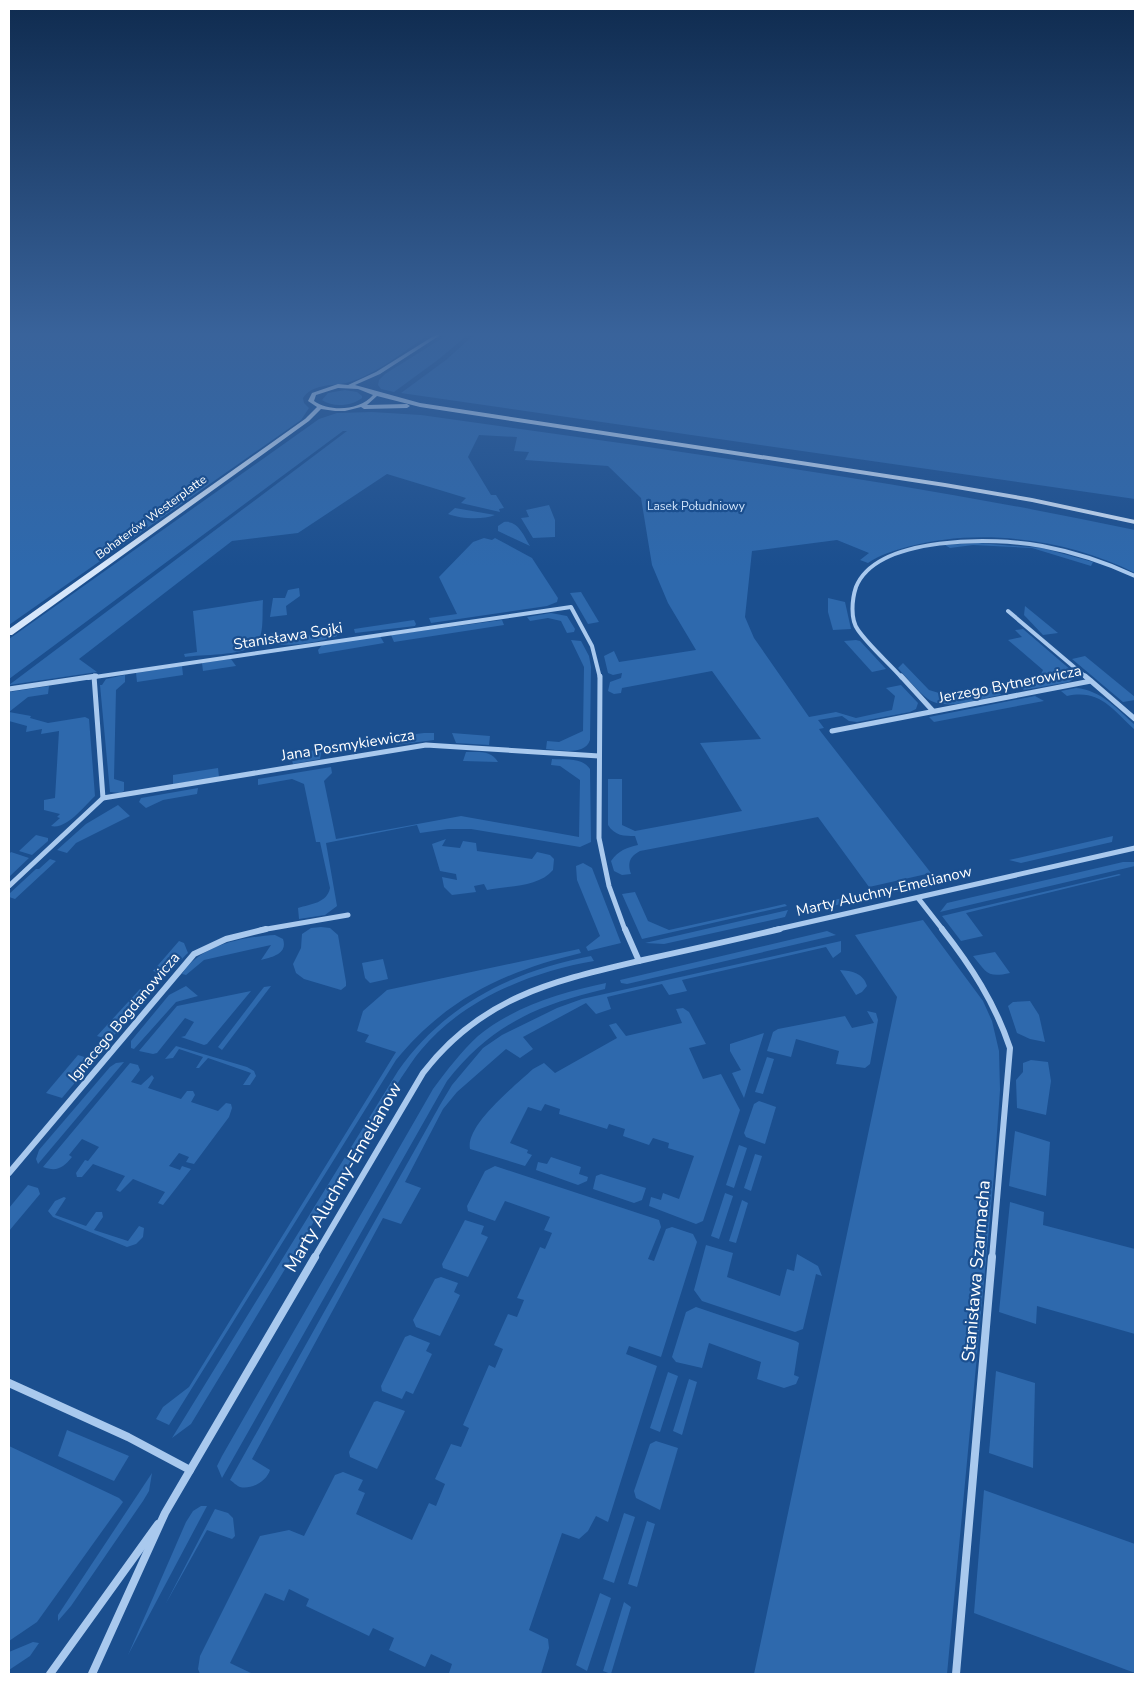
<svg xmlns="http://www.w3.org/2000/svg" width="1144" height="1683" viewBox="0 0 1144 1683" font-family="'Nunito Sans',sans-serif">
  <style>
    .green { fill: #2e69ad }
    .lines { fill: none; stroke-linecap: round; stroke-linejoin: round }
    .minor-far3 { stroke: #a9c9ee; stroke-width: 4 }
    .minor-far2 { stroke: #a9c9ee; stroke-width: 5 }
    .minor-far1 { stroke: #a9c9ee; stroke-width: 6 }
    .minor { stroke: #a9c9ee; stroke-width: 8 }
    .secondary { fill: #d6e6fa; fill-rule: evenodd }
    .labels { text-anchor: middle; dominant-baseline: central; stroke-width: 4.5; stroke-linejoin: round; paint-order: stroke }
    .far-park-label { font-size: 12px; fill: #cfe3fa; stroke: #1b4f8f }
    .far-street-label { font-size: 12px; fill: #fff; stroke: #1b4f8f }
    .street-label { font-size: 15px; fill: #fff; stroke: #1b4f8f }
    .near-street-label { font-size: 18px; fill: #fff; stroke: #1b4f8f }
  </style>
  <rect width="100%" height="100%" fill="#1b4f8f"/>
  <g class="green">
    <path d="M 9,332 L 433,332 C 406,349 377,375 346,383 C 331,386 312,384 303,398 L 304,403 L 309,408 L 301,420 L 9,625 Z"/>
    <polygon points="452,332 471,332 439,359 394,392 381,389 378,385 379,380 385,374"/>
    <polygon points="477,332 1135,332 1135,499 401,393 446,360"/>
    <path d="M 345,390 L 357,392 L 362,396 L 362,398 C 352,406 333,408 322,400 L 328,393 Z"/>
    <path d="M 372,412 L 421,415 C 660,449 899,480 1135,530 L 1135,573 C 1068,539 980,527 907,547 C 893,551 879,555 868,563 L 860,560 L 869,553 L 837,540 L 752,551 L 745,617 L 754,638 L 809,717 L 836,712 L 856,718 L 892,710 L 895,696 L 886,688 L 901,685 L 918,703 L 916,709 L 910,712 L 857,722 L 849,721 L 842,716 L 818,720 L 824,728 L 819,729 L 821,732 L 931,873 L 869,887 L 818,817 L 640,851 C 630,856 627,863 631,874 L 622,875 L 614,871 L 611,861 C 619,850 626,848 638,845 L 635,836 C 624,836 615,836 608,825 L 608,779 L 622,779 L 622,825 L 635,831 L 742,811 L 700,743 L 761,739 L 712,671 L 622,688 L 621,693 L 614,694 L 608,691 L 610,682 L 621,678 L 622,673 L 613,675 L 608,673 L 604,656 L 614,651 L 619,662 L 696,650 L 668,603 L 652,565 L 641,498 L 608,466 L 525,460 L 529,452 L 514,451 L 517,437 L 479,435 L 468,457 L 491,495 L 496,495 L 504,508 L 499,509 L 500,512 L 461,503 L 466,498 L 387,474 L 298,533 L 232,541 L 79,659 L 97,672 L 9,685 L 347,431 L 343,431 L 9,679 L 9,639 L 319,419 L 337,413 Z"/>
    <polygon points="549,505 555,520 555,537 533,538 521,518 529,517 526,510"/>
    <path d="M 455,508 L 495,515 C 483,520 461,519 448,514 Z"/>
    <path d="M 504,522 C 518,520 524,536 530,546 L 498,531 L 498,526 Z"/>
    <polygon points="484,538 492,540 495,538 532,558 558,598 557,602 547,606 431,623 429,618 457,614 439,577 473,542"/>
    <polygon points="978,543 1042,548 1093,562 1091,566 1032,548 973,545 950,548 945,545"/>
    <polygon points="299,588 300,596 286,606 287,615 270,617 273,598 285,598 288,590"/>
    <polygon points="581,592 599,622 588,624 570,593"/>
    <polygon points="828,598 845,602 851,629 833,630 828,612"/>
    <path d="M 263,600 C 262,612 264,629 259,640 C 251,657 202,654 185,657 L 184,654 L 197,652 L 193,611 Z"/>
    <polygon points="1025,606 1058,633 1043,635 1024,615"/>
    <polygon points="551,613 567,616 575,629 574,632 567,633 561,621 548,618 530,621 527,617"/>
    <polygon points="414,620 416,624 415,626 355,633 354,629"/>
    <polygon points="502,620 504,625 394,642 391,635"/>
    <polygon points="1023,629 1072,671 1075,678 1069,682 1024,690 1016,683 1039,678 1043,670 1008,640 1022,637 1015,630"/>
    <path d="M 289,632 L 291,638 L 336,632 L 337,636 C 325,641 279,650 270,641 L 269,634 Z"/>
    <polygon points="380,636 384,643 319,654 318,650 322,645"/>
    <path d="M 571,640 L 581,641 L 589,656 L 591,667 L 590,740 C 585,756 559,750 546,749 L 547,741 L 559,742 L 583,731 L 584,667 Z"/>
    <polygon points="856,640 860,641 886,669 872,672 844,641"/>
    <polygon points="1085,656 1135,697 1135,700 1123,702 1072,659"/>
    <polygon points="231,659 236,666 203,671 202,663"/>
    <path d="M 903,663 L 929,690 L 949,696 L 995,687 L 1001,695 C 980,698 947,712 928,699 C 917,691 907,678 898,668 Z"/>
    <polygon points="182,666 183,675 137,682 136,673"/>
    <polygon points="125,675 125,682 116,690 114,779 124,782 124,791 120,793 110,792 100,685 102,685 106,679"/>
    <path d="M 49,686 L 48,694 L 28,697 L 9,712 L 31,716 L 30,718 L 48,723 L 85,717 L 89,719 L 95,796 C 85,805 67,830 51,826 L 60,818 L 57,817 L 60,814 L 44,810 L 44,800 L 55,798 L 59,731 L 41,734 L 42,729 L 26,732 L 27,726 L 9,721 L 9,692 Z"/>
    <path d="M 1076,688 C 1101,690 1117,709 1135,725 L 1135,730 C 1112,709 1100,689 1067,696 L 1061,691 Z"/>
    <polygon points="1035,696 1044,701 934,722 929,717"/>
    <polygon points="424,733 434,733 434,740 396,745 393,737"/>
    <polygon points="452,733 490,736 489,745 456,743"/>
    <polygon points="322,749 320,759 293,764 290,754"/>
    <path d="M 466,752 C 480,752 491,750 498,762 L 463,761 Z"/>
    <path d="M 552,759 C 565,760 582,757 590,769 L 591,842 L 580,847 L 471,829 L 448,829 L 420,833 L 417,825 L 326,843 L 337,906 L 325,915 L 299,919 L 298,908 C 311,904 327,903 330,888 L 320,842 L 316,842 L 304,784 L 292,779 L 258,785 L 258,779 L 331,767 L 332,773 L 324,781 L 336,839 L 461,816 L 579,837 L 580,780 L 560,766 L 551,765 Z"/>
    <polygon points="218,768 219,777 173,784 173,775"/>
    <polygon points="198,788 197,794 163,800 146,808 139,802 141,798"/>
    <polygon points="118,805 130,816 76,843 67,853 57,850 86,824"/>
    <polygon points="36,835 48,838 48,841 32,855 19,851"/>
    <polygon points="1113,836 1112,842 1021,863 1009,860"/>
    <path d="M 446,839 L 442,846 L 460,848 L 463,841 L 476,843 L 477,851 L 532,859 L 537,852 L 550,855 L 554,859 L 553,870 C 539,887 508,886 487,890 L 484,884 L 474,886 L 476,892 L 452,895 L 444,887 L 442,877 L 457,880 L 456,874 L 440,871 L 432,844 Z"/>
    <polygon points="11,852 29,858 9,877 9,854"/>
    <polygon points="50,859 56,861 15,899 9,897 9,894 36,869 39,869"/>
    <polygon points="1123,862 1135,862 1135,866 940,912 947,903"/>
    <polygon points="583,863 592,868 621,943 588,951 586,947 600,936 577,880 576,866"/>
    <polygon points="969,869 971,872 966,876 887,894 885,889"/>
    <polygon points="1119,874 1121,875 966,913 983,936 961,941 942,916"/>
    <polygon points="635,892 648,921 669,930 785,904 787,906 642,939 622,894"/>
    <polygon points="869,892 872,892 877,896 810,911 799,908"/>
    <polygon points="788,910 785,917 664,944 645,943"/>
    <polygon points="923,920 983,1001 992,1021 999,1051 1000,1090 994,1175 947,1674 754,1674 897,997 855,935"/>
    <polygon points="321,927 330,928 338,935 346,982 346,986 341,990 304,979 296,973 293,964 301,948 302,934 311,928"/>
    <polygon points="827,931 836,935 627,984 621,983 620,980"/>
    <path d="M 275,935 L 283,939 C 288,954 272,957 261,960 L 271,945 L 204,960 L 186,975 L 182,974 C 200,945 243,937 275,935 Z"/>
    <path d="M 179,941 L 184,943 L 188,953 C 174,965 174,977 153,971 Z"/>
    <path d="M 841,941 L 841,952 L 833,958 L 826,947 L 682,980 L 687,991 L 669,995 L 662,984 L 607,997 L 611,1009 L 596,1014 L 586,1003 L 523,1037 L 533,1049 L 520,1058 L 506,1049 L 457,1092 L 443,1109 L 405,1182 L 421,1188 L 401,1224 L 383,1218 L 252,1459 L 270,1470 C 267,1481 251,1490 240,1487 C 237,1486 233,1482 230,1480 L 440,1105 L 452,1085 L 483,1048 L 502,1035 L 557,1008 L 582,999 Z"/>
    <path d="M 579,949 L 581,953 C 505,971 446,999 396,1060 L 169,1425 L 156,1419 L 163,1407 L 189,1387 L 396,1052 L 365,1042 L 369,1035 L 357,1031 L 363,1011 L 387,990 Z"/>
    <path d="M 995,952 L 1010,973 C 987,978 987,973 973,956 Z"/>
    <path d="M 591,956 L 594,961 C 531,972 463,999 421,1050 C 414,1058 408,1068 401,1078 L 191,1424 L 172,1438 L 398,1071 C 445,1004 513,971 591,956 Z"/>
    <polygon points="383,959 388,979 370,983 365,978 362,963"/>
    <path d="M 840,970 C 852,971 863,973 867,986 L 862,992 L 856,995 Z"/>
    <path d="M 606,983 L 605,989 C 537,1005 491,1025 447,1081 L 222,1478 L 217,1466 L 222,1456 L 433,1089 C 447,1070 461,1052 478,1036 C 513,1007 562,992 606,983 Z"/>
    <polygon points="186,986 198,996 176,1002 134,1049 131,1048 131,1041 169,995"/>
    <polygon points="271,986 222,1050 218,1047 260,992 264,987"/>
    <polygon points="140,989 152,992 110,1040 97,1036"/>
    <polygon points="251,991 207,1044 204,1045 181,1037 185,1036 194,1022 185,1018 157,1053 153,1054 139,1051 177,1006"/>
    <polygon points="1030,1001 1039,1015 1045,1042 1030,1039 1017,1033 1008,1006 1013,1002"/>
    <path d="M 683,1008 L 689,1012 L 706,1044 L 689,1048 L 703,1079 L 721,1074 L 740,1110 L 703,1221 L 696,1224 L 649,1206 L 651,1197 L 661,1200 L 663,1193 L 679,1199 L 694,1156 L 668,1148 L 669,1143 L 653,1138 L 649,1145 L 623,1136 L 625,1129 L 609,1124 L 607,1129 L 559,1114 L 560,1109 L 545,1104 L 541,1111 L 528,1107 L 510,1143 L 528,1150 L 527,1153 L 532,1155 L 525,1166 L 470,1149 C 465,1125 516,1085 533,1069 L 544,1063 L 555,1073 L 617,1038 L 609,1025 L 616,1023 L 626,1036 L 682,1023 L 676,1009 Z"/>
    <polygon points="867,1011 876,1013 878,1020 870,1064 865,1068 836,1064 839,1051 796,1039 791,1057 767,1051 773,1032 778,1029 845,1016 852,1028 874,1023"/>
    <polygon points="764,1033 744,1098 732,1073 741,1070 730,1051 730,1044"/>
    <polygon points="176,1046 247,1067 254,1071 256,1076 250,1085 243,1085 251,1073 208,1058 199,1068 196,1068 203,1057 179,1049 173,1058 165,1059"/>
    <polygon points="78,1055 94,1060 62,1098 46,1093"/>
    <polygon points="767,1057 774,1059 763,1094 755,1092"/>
    <polygon points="1031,1060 1048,1062 1051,1081 1046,1115 1017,1108 1016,1080 1023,1072 1023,1063"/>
    <polygon points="124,1062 38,1164 36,1159 39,1150 110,1067 116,1063"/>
    <path d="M 130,1063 L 138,1065 L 140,1070 L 131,1082 L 141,1085 L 152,1075 L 154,1078 L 148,1088 L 181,1099 L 187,1091 L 193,1091 L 195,1095 L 191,1102 L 218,1111 L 226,1103 L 231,1104 L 232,1108 L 229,1117 L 194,1164 L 186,1162 L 189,1157 L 179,1153 L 169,1166 L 180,1170 L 182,1166 L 191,1169 L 163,1205 L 158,1203 L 165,1192 L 133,1179 L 120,1192 L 116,1190 L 125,1176 L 93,1164 L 82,1177 L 77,1177 L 76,1173 L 85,1160 L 88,1161 L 99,1147 L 82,1139 L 69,1155 L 72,1157 C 63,1168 57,1172 43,1167 Z"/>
    <polygon points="759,1101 776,1107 765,1144 746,1137 744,1133 754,1104"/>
    <polygon points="1015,1131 1050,1142 1046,1196 1009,1186"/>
    <polygon points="739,1145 747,1148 734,1188 726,1185"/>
    <polygon points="755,1154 762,1156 751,1191 744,1188"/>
    <polygon points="551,1157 581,1167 579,1174 588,1177 587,1181 578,1185 536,1170 538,1162 547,1164"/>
    <polygon points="495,1166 659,1220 661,1227 648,1259 654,1261 666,1229 672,1227 693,1234 697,1242 661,1357 629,1346 626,1354 657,1366 608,1522 596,1516 588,1531 579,1539 562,1533 529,1630 548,1639 549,1648 541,1674 452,1674 449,1673 452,1664 431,1654 425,1667 389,1650 394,1638 373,1628 369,1636 306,1606 309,1599 289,1589 284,1601 265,1593 230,1663 253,1674 200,1674 198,1669 200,1656 260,1536 289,1530 304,1536 335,1475 343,1472 363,1480 358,1490 365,1493 356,1514 412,1540 429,1503 436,1506 445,1484 435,1479 451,1444 461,1447 469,1428 463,1425 489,1365 495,1368 503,1349 494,1345 508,1314 517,1317 524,1300 517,1298 540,1247 545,1249 552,1233 544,1230 550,1217 505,1201 495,1221 468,1211 467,1206 485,1171"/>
    <polygon points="601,1174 646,1188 642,1200 634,1203 593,1189 596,1176"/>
    <polygon points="28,1185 38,1188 40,1194 9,1231 9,1208"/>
    <polygon points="725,1193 733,1196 719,1239 711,1236"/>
    <polygon points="64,1197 66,1198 55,1215 86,1226 96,1212 102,1212 103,1217 94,1230 128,1241 139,1226 144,1228 143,1237 136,1244 127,1247 53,1217 48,1211 55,1201"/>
    <polygon points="742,1200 748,1203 736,1243 729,1241"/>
    <polygon points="1010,1202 1044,1212 1043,1225 1135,1249 1135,1334 1037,1306 1036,1324 999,1312"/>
    <polygon points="465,1220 484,1226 481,1234 488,1237 468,1277 443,1268 442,1264"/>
    <polygon points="706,1245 733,1253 727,1277 780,1296 787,1269 794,1271 797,1254 818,1266 822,1276 816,1274 803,1329 795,1332 702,1301 694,1290"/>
    <polygon points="441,1277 458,1283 454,1292 460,1295 440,1336 416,1327 413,1320 435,1279"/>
    <polygon points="696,1307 796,1341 799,1343 794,1375 799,1377 796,1384 784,1388 757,1379 761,1362 709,1343 702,1368 676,1362 672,1357 686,1312"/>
    <polygon points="410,1335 430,1343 426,1351 432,1354 413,1394 406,1391 402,1399 382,1391 381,1386 405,1337"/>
    <polygon points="996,1371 1035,1383 1033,1468 989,1453"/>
    <polygon points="668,1372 678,1376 660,1432 650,1428"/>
    <polygon points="689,1379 697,1382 682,1435 673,1431"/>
    <polygon points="377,1401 405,1411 377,1469 350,1457 349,1452 374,1402"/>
    <polygon points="67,1430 129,1456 114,1481 58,1456"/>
    <polygon points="656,1441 678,1448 660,1510 636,1498 634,1491 650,1444"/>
    <polygon points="9,1446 119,1498 123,1502 37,1622 9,1641"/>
    <polygon points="152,1473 149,1491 143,1501 71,1606 58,1621 58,1615"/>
    <polygon points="984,1490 1135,1544 1135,1673 974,1613"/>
    <polygon points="201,1506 207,1506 128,1655 186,1522 193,1511"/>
    <polygon points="215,1509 228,1513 233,1518 235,1536 232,1539 207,1530 165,1605"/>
    <polygon points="624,1513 635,1517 614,1583 603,1579"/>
    <polygon points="647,1521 655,1524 637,1587 628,1584"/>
    <polygon points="600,1593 611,1598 587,1671 576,1665"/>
    <polygon points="624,1602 631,1607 611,1674 603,1671"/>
    <polygon points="33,1642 39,1643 30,1656 9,1670 9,1652"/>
  </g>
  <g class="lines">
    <g class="minor-far3">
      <polyline points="1008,611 1087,678"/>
      <polyline points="88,678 571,607 592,646 600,678"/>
      <path d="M 902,678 C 888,662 870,647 858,630 C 850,619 852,599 856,587 C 877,535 996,537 1042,546 C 1074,552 1105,562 1135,576"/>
    </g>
    <g class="minor-far2">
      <polyline points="94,676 103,798"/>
      <polyline points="600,676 599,838 609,886 625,930"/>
      <polyline points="901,676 933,711"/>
      <polyline points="1085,676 1091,681"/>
      <polyline points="9,689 96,676"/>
      <polyline points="832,731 1091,681 1135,719"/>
      <polyline points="9,886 103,798 426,745 599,756"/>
      <polyline points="918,898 943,930"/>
      <polyline points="261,930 348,915"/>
      <polyline points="774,930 1135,848"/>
    </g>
    <g class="minor-far1">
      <polyline points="625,929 639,961"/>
      <path d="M 942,929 C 971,966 995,1003 1010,1048 L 992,1258"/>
      <polyline points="9,1173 194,954 226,939 266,929"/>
      <path d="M 314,1258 L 423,1073 C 482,996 554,981 643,960 C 689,950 734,940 780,929"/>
    </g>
    <g class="minor">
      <polyline points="9,1383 128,1437 190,1470"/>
      <polyline points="50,1674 158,1524"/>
      <polyline points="92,1674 165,1513 315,1257"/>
      <polyline points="956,1674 992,1257"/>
    </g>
    <path class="secondary" d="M 440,332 L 445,332 L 380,374 L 355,385 L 420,403 L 945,483 L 1032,498 L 1135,520 L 1135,524 L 1032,502 L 945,487 L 420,407 L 377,396 L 367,405 L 407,404 L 410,406 L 407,408 L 364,409 L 361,407 L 345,411 L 335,411 L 321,409 L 309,421 L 12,635 L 9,635 L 9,629 L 305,419 L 317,407 L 308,401 L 312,393 L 338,384 L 348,385 L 376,372 ZM 338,388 L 358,389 L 373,395 C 359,411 330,412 314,401 L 316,395 Z"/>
  </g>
  <linearGradient id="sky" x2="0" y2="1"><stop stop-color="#0f2b4f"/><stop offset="0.59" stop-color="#39639b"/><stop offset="1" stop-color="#39639b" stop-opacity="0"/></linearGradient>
  <rect width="1144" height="567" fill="url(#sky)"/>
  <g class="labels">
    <g class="far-park-label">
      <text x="696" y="506">Lasek Południowy</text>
    </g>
    <g class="far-street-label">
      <text transform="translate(151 517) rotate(-36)">Bohaterów Westerplatte</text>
    </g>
    <g class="street-label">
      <text transform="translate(288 636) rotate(-9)">Stanisława Sojki</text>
      <text transform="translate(1010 684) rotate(-11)">Jerzego Bytnerowicza</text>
      <text transform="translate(348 745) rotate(-9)">Jana Posmykiewicza</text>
      <text transform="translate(884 891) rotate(-13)">Marty Aluchny-Emelianow</text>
      <text transform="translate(124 1017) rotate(-50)">Ignacego Bogdanowicza</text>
    </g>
    <g class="near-street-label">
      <text transform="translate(343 1177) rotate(-60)">Marty Aluchny-Emelianow</text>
      <text transform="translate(976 1271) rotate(-85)">Stanisława Szarmacha</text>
    </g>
  </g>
  <rect width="1144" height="1683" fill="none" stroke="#ffffff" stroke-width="20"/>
</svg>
